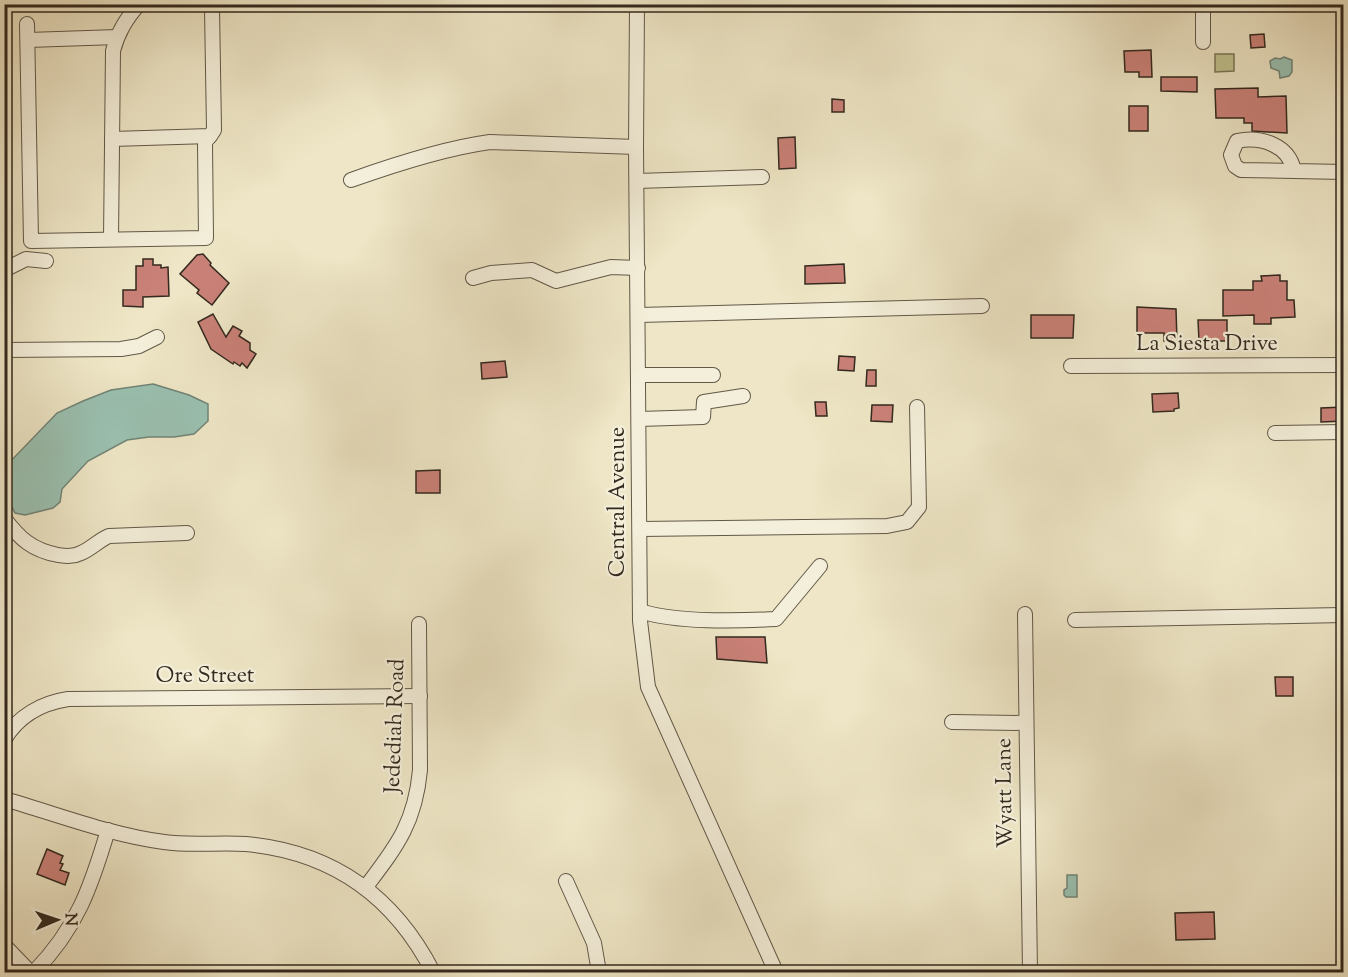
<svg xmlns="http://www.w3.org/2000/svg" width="1348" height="977" viewBox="0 0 1348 977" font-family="'Sorts Mill Goudy',serif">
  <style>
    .green { fill: #c0c390; stroke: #7a7657; stroke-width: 1.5 }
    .water { fill: #9ac0b0; stroke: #718476; stroke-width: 1.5 }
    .building { fill: #ca8178; stroke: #33291e; stroke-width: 1.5 }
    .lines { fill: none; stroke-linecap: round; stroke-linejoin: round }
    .minor-casing { stroke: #625848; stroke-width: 16 }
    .minor { stroke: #f4efda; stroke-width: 14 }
    .labels { text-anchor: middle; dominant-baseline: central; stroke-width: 4.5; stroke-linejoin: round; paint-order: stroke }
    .street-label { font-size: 22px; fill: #33291e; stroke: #f4efda }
  </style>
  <rect width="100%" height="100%" fill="#eee6c6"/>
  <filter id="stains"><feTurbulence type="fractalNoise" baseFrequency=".00333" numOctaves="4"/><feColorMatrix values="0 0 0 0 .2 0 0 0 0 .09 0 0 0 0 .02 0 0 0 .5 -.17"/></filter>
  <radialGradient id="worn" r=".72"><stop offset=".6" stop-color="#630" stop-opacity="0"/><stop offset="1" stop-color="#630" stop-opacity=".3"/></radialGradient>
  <polygon class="green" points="1215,54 1234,54 1234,71 1215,72"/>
  <g class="water">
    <polygon points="1284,57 1292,60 1292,72 1289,76 1280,78 1279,71 1271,68 1270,61 1275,58 1280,59"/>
    <polygon points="153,384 189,395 208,404 208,421 194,434 174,437 149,437 127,440 88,461 62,489 60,502 53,508 25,515 15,513 5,493 5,467 57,413 83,401 111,390"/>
    <polygon points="1067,875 1077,875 1077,897 1066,897 1064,895 1064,890 1067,888"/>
  </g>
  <g class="building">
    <polygon points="1264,34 1265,47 1251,48 1250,35"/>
    <polygon points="1151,50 1152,77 1139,77 1139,72 1125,72 1124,51"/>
    <polygon points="1161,77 1197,77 1197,92 1161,91"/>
    <polygon points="1258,88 1258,97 1286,96 1287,133 1252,131 1252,123 1244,123 1244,118 1216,118 1215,89"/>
    <polygon points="832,99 844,100 844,112 832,112"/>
    <rect x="1129" y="106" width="19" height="25"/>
    <polygon points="795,137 796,168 779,169 778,138"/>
    <polygon points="203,254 211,263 210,265 229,283 212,305 197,293 199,290 180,274 197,255"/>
    <polygon points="143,259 153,259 153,265 161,265 161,268 168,267 169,296 143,297 143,307 123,306 123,290 136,290 136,266 143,266"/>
    <polygon points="844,264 845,283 805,284 805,266"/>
    <polygon points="1280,275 1280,281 1287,281 1287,300 1294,300 1295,317 1271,318 1271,324 1254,324 1254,315 1223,316 1223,290 1253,290 1253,281 1262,281 1261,276"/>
    <polygon points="1137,307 1176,309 1177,341 1164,341 1164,333 1137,333"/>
    <polygon points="213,314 226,337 233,326 242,331 239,336 250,343 250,350 256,354 247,368 242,363 240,366 234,362 233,364 211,349 198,322"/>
    <polygon points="1031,315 1074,315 1073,338 1031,338"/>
    <polygon points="1198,320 1227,320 1227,341 1199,341"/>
    <polygon points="839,356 855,357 854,371 838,370"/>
    <polygon points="505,361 507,377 482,379 481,363"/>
    <polygon points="867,370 876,370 876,386 866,386"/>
    <polygon points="1178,393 1179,408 1174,409 1174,411 1153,412 1152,394"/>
    <polygon points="815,402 826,402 827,416 816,416"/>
    <polygon points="872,405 893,405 892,422 871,421"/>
    <polygon points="1344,407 1344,421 1321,422 1321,408"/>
    <polygon points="440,470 440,493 416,493 416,471"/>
    <polygon points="716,637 765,637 767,663 717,659"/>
    <polygon points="1275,677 1293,677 1293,696 1276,696"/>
    <polygon points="47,849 63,856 60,863 63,864 60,870 69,873 65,885 37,874"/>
    <polygon points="1214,912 1215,939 1176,940 1175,913"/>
  </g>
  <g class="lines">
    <g class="minor-casing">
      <g id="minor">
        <polyline points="637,4 636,147 640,621 648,687 776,972"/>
        <polyline points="1203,4 1203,42"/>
        <polyline points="27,24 31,241 206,238 205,142 210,136"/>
        <polyline points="28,40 117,37"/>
        <polyline points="112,139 210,136 214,130 212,8 209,4"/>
        <path d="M 1294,171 C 1289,145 1261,136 1237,141 L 1231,155 L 1235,166 L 1241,170 L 1344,172"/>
        <path d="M 351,180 C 393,165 446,148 490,142 L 636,147"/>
        <polyline points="637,181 762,177"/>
        <path d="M 111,239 L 113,51 C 118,32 126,19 139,4"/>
        <polyline points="4,270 26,259 46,261"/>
        <polyline points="473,278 491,273 532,270 556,281 611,267 638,268"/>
        <polyline points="639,315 982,306"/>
        <polyline points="4,350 121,349 139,346 157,337"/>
        <polyline points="1071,366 1344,365"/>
        <polyline points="639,375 713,375"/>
        <polyline points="639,419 703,417 704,402 743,396"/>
        <polyline points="1275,433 1344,432"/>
        <path d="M 4,518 C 20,539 32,550 58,555 C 66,556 73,557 81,553 C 91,549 99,540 109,536 L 187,533"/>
        <polyline points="640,529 887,526 907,522 919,507 917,407"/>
        <path d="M 640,611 C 677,623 737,621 776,619 L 820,566"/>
        <polyline points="1025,614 1030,972"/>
        <polyline points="1075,620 1344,615"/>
        <polyline points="952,722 1026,723"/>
        <path d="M 4,740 C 18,716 42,703 68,699 L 420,696"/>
        <path d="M 4,799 C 57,814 110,835 164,842 C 191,846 219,842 246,844 C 332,852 394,896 433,972"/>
        <polyline points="566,881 594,943 599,972"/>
        <path d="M 365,888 C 396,847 415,824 420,770 L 419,624"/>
        <polyline points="4,945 30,972"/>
        <path d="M 34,972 C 77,928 91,887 108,830"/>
      </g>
    </g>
    <use href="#minor" class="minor"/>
  </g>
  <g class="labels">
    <g class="street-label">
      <text x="1207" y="345">La Siesta Drive</text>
      <text transform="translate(619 502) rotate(-90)">Central Avenue</text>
      <text x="205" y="677">Ore Street</text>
      <text transform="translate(396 726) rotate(-88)">Jedediah Road</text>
      <text transform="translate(1006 793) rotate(-91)">Wyatt Lane</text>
    </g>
  </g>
  <rect width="1348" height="977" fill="none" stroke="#eee6c6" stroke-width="24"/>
  <rect x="6" y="6" width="1336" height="965" fill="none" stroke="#33291e" stroke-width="3"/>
  <rect x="12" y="12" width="1324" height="953" fill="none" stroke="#33291e" stroke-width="1.5"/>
  <g transform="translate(57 920) rotate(88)" stroke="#f4efda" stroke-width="4.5" paint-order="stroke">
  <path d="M0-4.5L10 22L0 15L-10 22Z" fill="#33291e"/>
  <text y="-9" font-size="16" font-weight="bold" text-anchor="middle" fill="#33291e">N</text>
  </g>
  <rect width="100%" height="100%" filter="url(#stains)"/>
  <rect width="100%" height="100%" fill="url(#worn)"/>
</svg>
